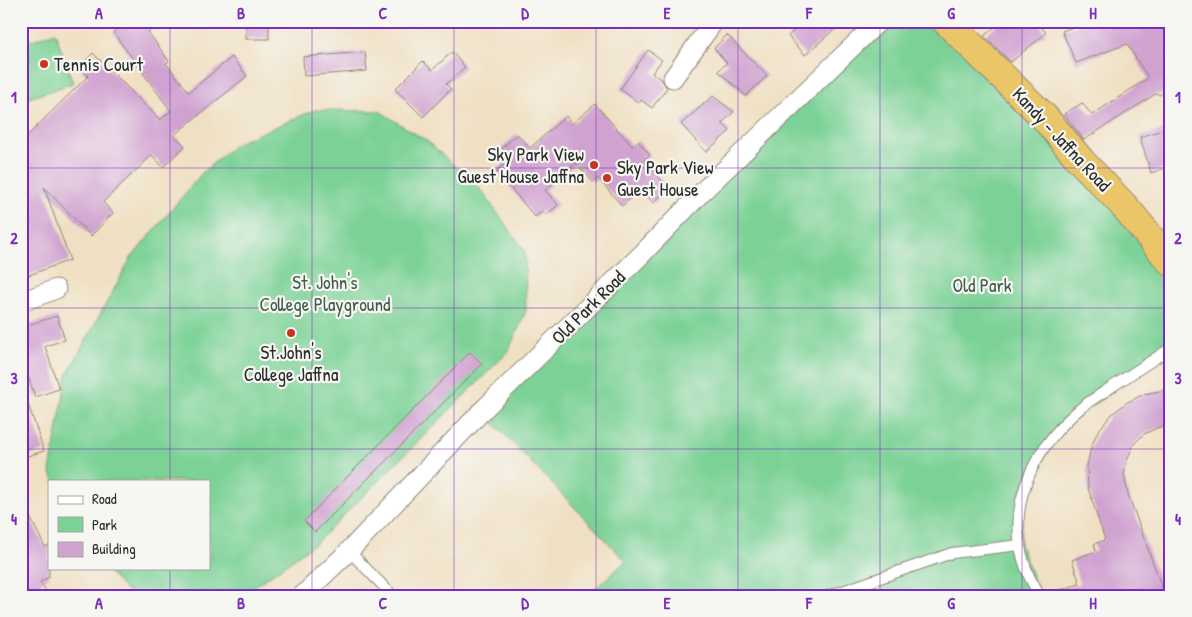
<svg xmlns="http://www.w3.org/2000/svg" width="1192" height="617" viewBox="0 0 1192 617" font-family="'Patrick Hand',sans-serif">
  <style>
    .green { fill: #7bd296; stroke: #537e60 }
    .building { fill: #d0a2d0 }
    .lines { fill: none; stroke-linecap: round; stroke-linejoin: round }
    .service-casing { stroke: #8e8677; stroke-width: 12 }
    .minor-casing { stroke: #8e8677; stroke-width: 21 }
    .trunk-casing { stroke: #8e8677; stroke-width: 30 }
    .service { stroke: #fff; stroke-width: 10 }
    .minor { stroke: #fff; stroke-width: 19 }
    .trunk { stroke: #eac669; stroke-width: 28 }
    .grid { fill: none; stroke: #7b2cbf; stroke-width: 1; stroke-opacity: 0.55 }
    .poi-dot { fill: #c8321e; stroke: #f6f6f2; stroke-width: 2 }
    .labels { text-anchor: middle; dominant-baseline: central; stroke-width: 4.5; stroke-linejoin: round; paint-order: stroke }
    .poi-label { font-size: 19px; fill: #2b2b2b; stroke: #f6f6f2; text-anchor: start }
    .street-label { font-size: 19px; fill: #2b2b2b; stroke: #f6f6f2 }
    .park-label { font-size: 19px; fill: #435d4b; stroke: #f6f6f2 }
    .neatline { fill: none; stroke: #7b2cbf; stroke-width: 2 }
    .grid-label { font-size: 16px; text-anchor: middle; font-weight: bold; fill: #7b2cbf }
  </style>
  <rect width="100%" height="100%" fill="#f6f6f2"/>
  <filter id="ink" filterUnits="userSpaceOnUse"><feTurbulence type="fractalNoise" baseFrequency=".02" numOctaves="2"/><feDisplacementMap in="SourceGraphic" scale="10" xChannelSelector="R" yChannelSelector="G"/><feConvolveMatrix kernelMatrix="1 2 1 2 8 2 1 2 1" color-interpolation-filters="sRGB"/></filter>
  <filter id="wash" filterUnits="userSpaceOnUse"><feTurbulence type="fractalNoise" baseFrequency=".0096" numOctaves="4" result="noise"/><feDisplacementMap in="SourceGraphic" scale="20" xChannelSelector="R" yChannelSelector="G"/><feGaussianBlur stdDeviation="1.12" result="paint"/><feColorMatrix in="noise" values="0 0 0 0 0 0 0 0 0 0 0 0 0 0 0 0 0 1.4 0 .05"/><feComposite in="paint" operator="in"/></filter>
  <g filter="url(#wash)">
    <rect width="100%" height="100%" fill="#f0e0c3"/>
    <g class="green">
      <polygon points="879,21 946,21 1171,264 1171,348 1060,429 1025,484 1020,545 1040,596 587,596 626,561 482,411"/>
      <polygon points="55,32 73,83 21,101 21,44"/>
      <polygon points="315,110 379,111 427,141 480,189 525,251 526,311 508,352 317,542 241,596 138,596 125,590 105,568 209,568 209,481 54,481 50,471 67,375 131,258 203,172 237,143"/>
    </g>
    <g id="blocks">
      <g class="building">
        <polygon points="128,21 163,21 148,32 169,61 166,63 189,92 232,57 247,76 174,135 185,146 163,167 152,155 103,202 113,213 91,236 44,187 70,260 21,278 21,131 23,131 26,137 88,76 79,67 93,53 160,120 171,111 113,32"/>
        <rect x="246" y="21" width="23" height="18"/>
        <polygon points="805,21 844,21 805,55 788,36"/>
        <polygon points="1002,21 1037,21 1046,33 1011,62 984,36"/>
        <polygon points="1090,21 1171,21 1171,89 1159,95 1157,93 1084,140 1064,114 1082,103 1092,115 1148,78 1127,44 1076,63 1062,31"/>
        <polygon points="727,35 767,76 746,96 718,71 727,63 714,48"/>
        <polygon points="648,50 662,60 652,73 662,80 667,88 652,108 641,100 639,103 620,89"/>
        <polygon points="365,52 367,71 304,76 303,57"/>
        <polygon points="452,52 465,67 446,84 451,89 423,117 395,89 423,61 432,70"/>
        <polygon points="713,96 734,112 722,123 730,131 706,152 681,124"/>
        <polygon points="595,104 632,146 638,141 650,155 644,160 669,189 653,203 641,189 622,206 598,178 593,182 576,163 545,190 558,205 546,215 542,211 535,217 496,171 511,158 502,148 517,134 530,148 566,116 572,124"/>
        <polygon points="1171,127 1171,166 1151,173 1140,137"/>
        <polygon points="57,316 65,340 45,346 59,389 35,397 21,355 21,327"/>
        <polygon points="470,352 482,364 315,532 304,521"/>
        <polygon points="1171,389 1171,426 1159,427 1144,434 1134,444 1127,460 1124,475 1128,494 1165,596 1053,596 1053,592 1080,584 1072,560 1096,551 1094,544 1105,540 1088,488 1087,466 1091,447 1098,431 1112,414 1126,403 1144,394"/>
        <polygon points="21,392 24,392 44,451 21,458"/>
        <polygon points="21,499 45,547 49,545 49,577 40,582 50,596 21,596"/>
      </g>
    </g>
  </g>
  <g filter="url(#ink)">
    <use href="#blocks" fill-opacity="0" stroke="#8e8677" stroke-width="1"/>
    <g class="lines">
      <g class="service-casing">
        <g id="service">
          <polyline points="349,551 393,596"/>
          <polyline points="828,596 952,553 1020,545"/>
          <path d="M 1040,596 C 1036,589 1032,583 1029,576 C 1001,512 1032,448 1082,407 C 1091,400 1101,394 1110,388 C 1131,374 1151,361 1171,348"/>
        </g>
      </g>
      <g class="minor-casing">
        <g id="minor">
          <polyline points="673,78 714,21"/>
          <polyline points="21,302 56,289"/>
          <polyline points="302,596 349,551 482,411 641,255 703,191 879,21"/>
        </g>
      </g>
      <g class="trunk-casing">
        <polyline id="trunk" points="946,21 1045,118 1081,161 1125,207 1171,262"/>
      </g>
      <use href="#service" class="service"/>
      <use href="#minor" class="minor"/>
      <use href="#trunk" class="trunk"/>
    </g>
  </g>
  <path class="grid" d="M 170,21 L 170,481M 312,21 L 312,596M 454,21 L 454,596M 596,21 L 596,596M 738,21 L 738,596M 880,21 L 880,596M 1022,21 L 1022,596M 21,168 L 1171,168M 21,308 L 1171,308M 21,449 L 1171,449M 170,568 L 170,596"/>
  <g class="poi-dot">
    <circle cx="44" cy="64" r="5"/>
    <circle cx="594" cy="165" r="5"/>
    <circle cx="607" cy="178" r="5"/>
    <circle cx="291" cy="333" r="5"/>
  </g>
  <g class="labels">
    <g class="poi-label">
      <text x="54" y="64">Tennis Court</text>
      <text x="584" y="154" text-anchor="end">Sky Park View<tspan x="584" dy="22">Guest House Jaffna</tspan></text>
      <text x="617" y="167">Sky Park View<tspan x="617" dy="22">Guest House</tspan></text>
      <text x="291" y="352" text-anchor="middle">St.John's<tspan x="291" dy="22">College Jaffna</tspan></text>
    </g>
    <g class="street-label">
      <text transform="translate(1062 139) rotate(47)">Kandy - Jaffna Road</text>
      <text transform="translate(588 307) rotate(-45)">Old Park Road</text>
    </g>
    <g class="park-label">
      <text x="325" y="282">St. John's<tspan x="325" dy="22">College Playground</tspan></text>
      <text x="982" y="285">Old Park</text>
    </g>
  </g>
  <rect width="1192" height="617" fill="none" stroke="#f6f6f2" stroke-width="55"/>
  <rect x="48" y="480" width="162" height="90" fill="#f6f6f2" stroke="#a5a5a2"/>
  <rect x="58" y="496" width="25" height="8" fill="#ffffff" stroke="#a5a5a2"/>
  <text x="92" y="504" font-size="15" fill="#2b2b2b">Road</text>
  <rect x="58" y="517" width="25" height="15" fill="#7bd296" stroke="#a5a5a2"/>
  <text x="92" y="530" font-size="15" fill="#2b2b2b">Park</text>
  <rect x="58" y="542" width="25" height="15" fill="#d0a2d0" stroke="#a5a5a2"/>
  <text x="92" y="554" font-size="15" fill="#2b2b2b">Building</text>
  <rect x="28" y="28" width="1136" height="562" class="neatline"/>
  <g class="grid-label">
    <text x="99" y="19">A</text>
    <text x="241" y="19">B</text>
    <text x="383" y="19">C</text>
    <text x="525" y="19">D</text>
    <text x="667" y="19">E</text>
    <text x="809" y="19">F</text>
    <text x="951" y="19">G</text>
    <text x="1093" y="19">H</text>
    <text x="14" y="103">1</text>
    <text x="1178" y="103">1</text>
    <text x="14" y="244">2</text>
    <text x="1178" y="244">2</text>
    <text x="14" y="384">3</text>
    <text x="1178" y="384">3</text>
    <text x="14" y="525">4</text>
    <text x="1178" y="525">4</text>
    <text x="99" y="609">A</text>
    <text x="241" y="609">B</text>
    <text x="383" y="609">C</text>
    <text x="525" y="609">D</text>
    <text x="667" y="609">E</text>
    <text x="809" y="609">F</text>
    <text x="951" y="609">G</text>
    <text x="1093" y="609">H</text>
  </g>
</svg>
